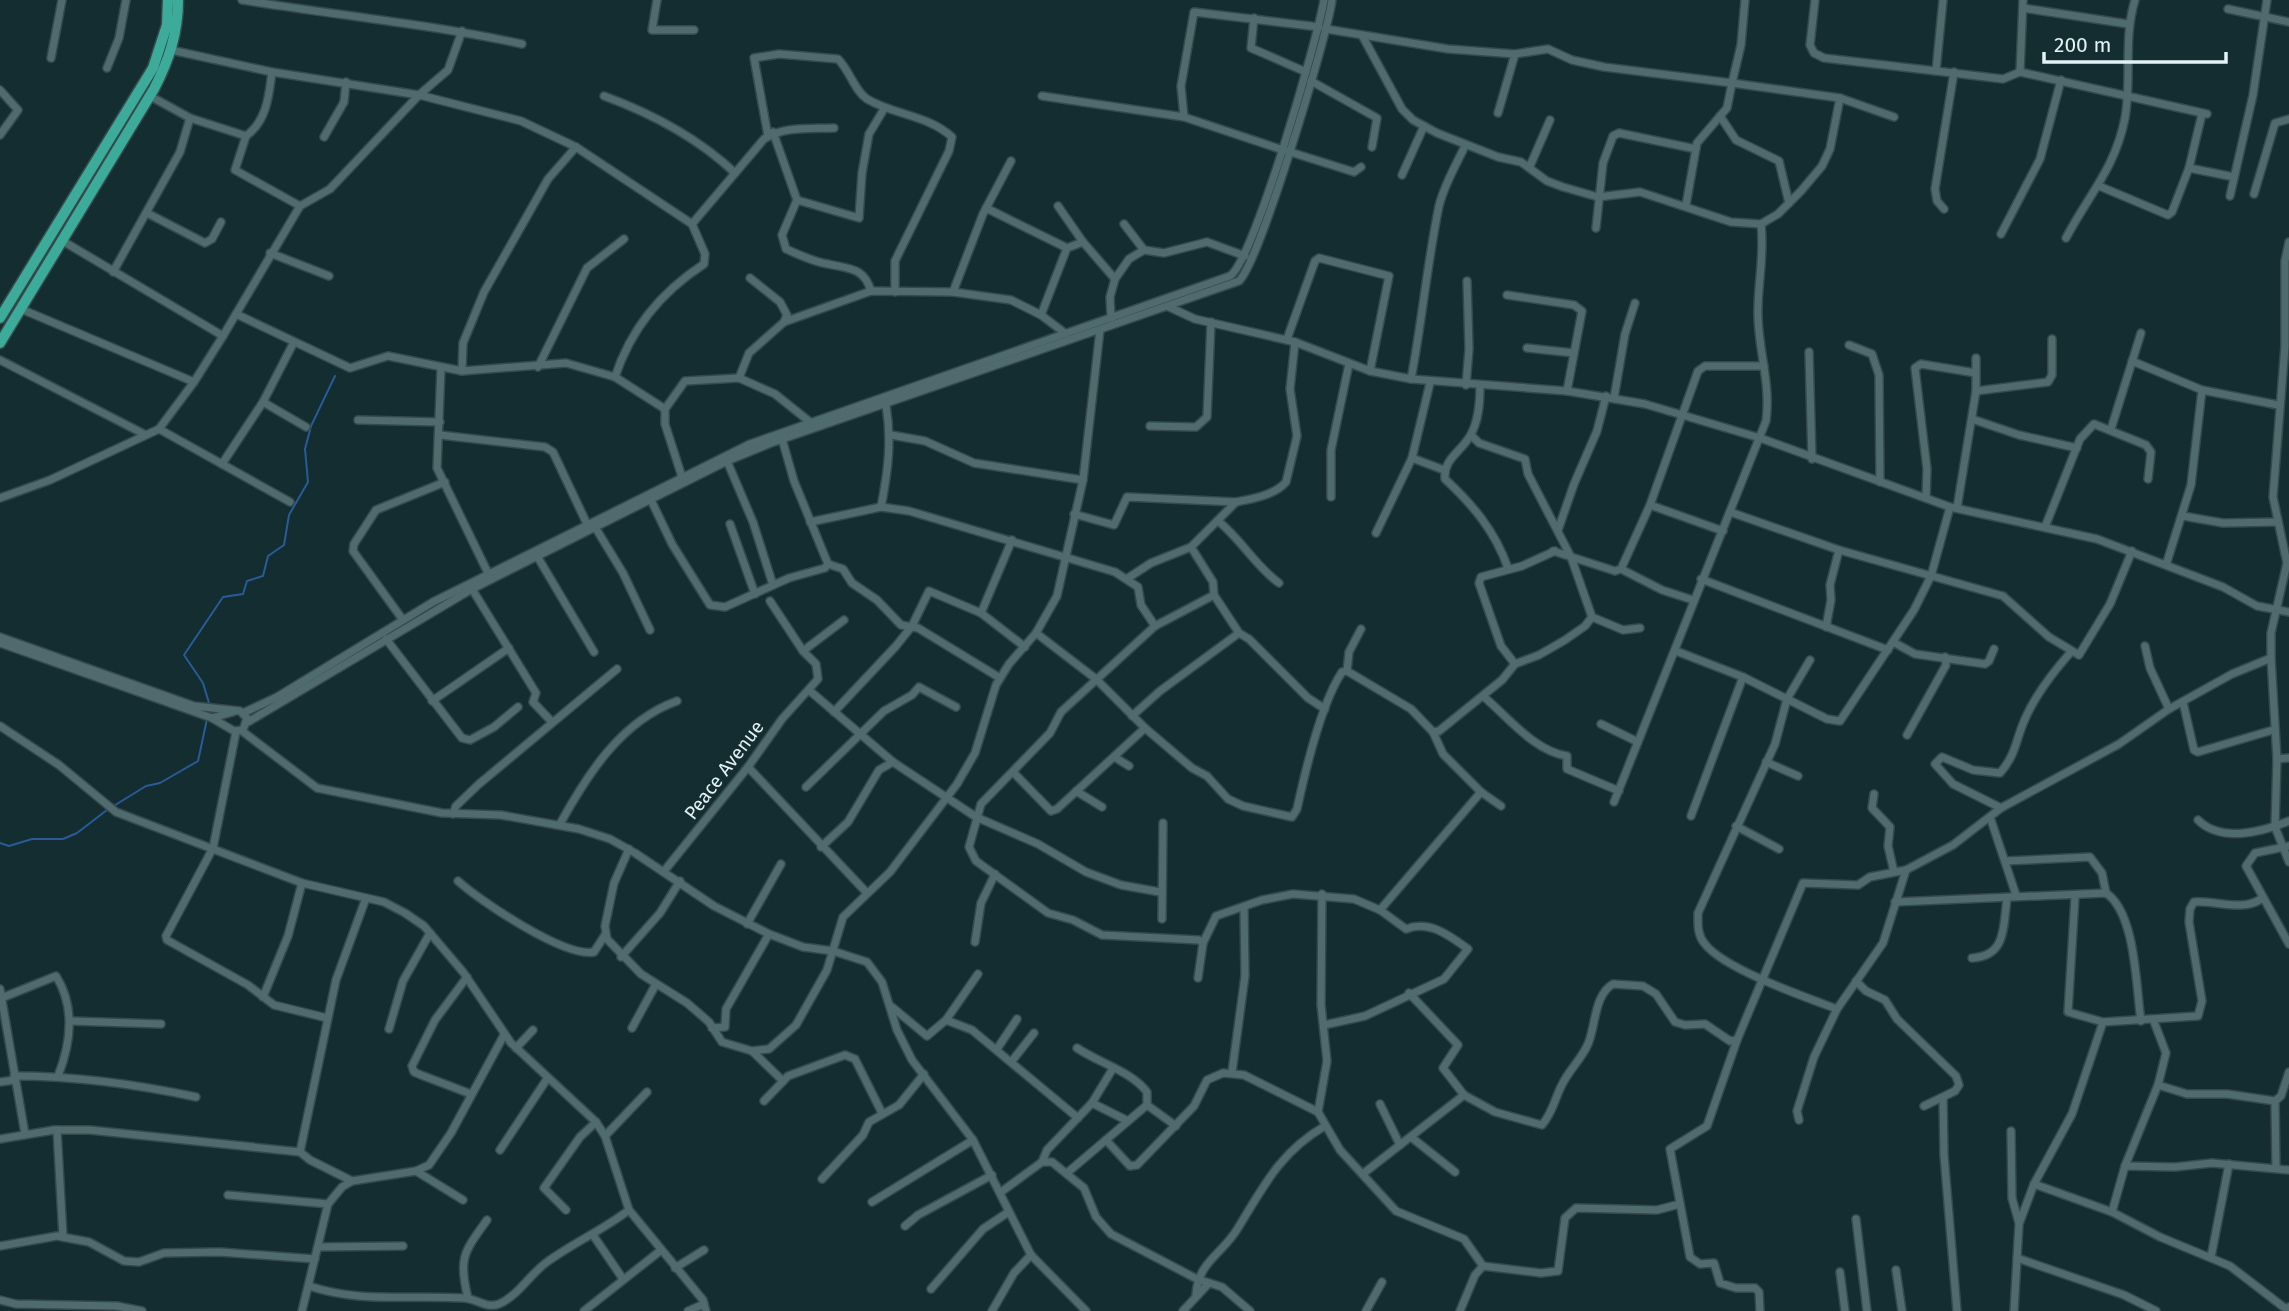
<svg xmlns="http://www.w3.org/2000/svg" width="2289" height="1311" viewBox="0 0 2289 1311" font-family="'Fira Sans',sans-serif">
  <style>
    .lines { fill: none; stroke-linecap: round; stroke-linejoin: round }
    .stream { stroke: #285b98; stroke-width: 2 }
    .minor-casing { stroke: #364a4d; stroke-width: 10 }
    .highway-casing { stroke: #364a4d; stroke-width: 13 }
    .minor { stroke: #506b6e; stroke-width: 7 }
    .highway { stroke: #3dab99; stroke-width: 10 }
    .labels { text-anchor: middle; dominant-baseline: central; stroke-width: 7; stroke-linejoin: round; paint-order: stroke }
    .street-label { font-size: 19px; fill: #e3f2f4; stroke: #132d30 }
  </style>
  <rect width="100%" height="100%" fill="#132d30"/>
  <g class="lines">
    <g class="stream">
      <polyline points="209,703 203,683 184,655 223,597 243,594 247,581 263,576 268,556 284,545 289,515 308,482 305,449 311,426 335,376"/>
      <polyline points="112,807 146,786 160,783 198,761 207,719"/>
      <polyline points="0,843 9,846 32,839 63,839 77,833 107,810"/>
    </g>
    <g class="minor-casing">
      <g id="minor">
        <path d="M 242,0 C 335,15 430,24 522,44"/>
        <polyline points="657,0 652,30 694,30"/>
        <polyline points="1815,0 1810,45 1814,53 1824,58 1936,71 1943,0"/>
        <polyline points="2023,8 2128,24"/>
        <polyline points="2228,9 2289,22"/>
        <polyline points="1254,18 1251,48 1306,72"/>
        <polyline points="1326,29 1448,49 1515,54 1548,49 1572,60 1604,67 1732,83 1741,45 1745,0"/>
        <polyline points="1363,37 1402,109 1413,120 1437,133 1498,157 1521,162 1547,181 1563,187 1598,197 1640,192 1731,222 1761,224 1778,214 1801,191 1822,166 1830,149 1840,98"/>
        <path d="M 171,50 L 272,72 L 419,95 L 521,121 L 576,147 L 692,224 L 705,254 L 704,264 C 661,292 631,328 615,377"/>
        <polyline points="51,58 62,0"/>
        <polyline points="107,68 119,38 126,0"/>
        <polyline points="1936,71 2003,79 2020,72 2207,114"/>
        <polyline points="2020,72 2023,0"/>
        <polyline points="1311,81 1377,118 1372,147"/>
        <polyline points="0,90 18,110 0,135"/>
        <path d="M 604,96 C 653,114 697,137 735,173"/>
        <polyline points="1042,96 1184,117 1280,149"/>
        <polyline points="1498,113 1515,54"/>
        <polyline points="1720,116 1736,140 1779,161 1789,203"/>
        <polyline points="1184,117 1181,86 1194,12 1319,27"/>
        <path d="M 190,118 L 246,136 C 267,121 269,95 272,72"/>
        <path d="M 773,132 L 797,200 L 782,235 L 786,249 C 799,255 814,262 828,264 C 849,269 864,267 871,291"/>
        <polyline points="246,136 235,170 300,206"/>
        <path d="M 768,136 L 754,58 L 779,54 L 838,59 C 850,71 854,90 867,99 C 894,115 928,115 952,137 L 949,151 L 895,261 L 895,292"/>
        <polyline points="324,137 344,102 346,82"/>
        <polyline points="1287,151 1354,172 1361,167"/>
        <polyline points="1530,166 1550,120"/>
        <polyline points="2189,168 2234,177"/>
        <polyline points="1402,175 1424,126"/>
        <polyline points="2099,186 2168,215 2172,212 2189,168 2202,114"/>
        <polyline points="2254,194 2275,123 2289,119"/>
        <polyline points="2230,196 2253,95 2267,0"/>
        <polyline points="797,200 859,218 862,173 869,134 884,109"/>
        <polyline points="1686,205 1697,143 1727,108 1732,83 1840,98 1894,117"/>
        <polyline points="1058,206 1083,242"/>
        <polyline points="986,208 1067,248"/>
        <polyline points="1944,209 1937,201 1935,189 1954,72"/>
        <polyline points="147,213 205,243 212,239 221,222"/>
        <path d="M 692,224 L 764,139 C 784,126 810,129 834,128"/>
        <polyline points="1124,224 1144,250 1164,253 1207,242 1245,256"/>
        <polyline points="1596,228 1603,163 1613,136 1619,133 1696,149"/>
        <polyline points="2001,234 2040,159 2061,80"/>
        <path d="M 2066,238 C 2089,194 2115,169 2125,118 C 2132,78 2123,39 2135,0"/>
        <polyline points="61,240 223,336 194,382"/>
        <polyline points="2289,242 2285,261 2285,346 2273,497 2287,563 2271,633 2271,658 2277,759 2275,827 2289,862"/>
        <polyline points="270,253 329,276"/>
        <polyline points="113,272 180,152 190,118 150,96"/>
        <polyline points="1115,279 1129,259 1144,250"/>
        <polyline points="953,292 983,214 1011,161"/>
        <polyline points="1507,295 1574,305 1582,311 1567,391"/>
        <polyline points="236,314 300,206 330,189 419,95 448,70 462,31"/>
        <polyline points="1041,315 1067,248 1083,242 1115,279 1110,297 1111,318"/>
        <polyline points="784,322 871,291 953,292 1011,300 1041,315 1066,334"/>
        <polyline points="223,336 236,314 350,368 388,356 462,371 566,363 615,377 665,409"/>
        <polyline points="1287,339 1315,261 1319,258 1389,276 1370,371"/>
        <polyline points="1295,342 1370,371 1411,379 1567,391 1645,404 1760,438 1950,507 2097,539 2223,587 2257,606 2289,612"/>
        <polyline points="1849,345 1872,354 1879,375 1880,482"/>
        <polyline points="1527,348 1574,353"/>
        <polyline points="1809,352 1812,459"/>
        <polyline points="0,360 144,434"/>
        <polyline points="2132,361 2202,390 2278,405"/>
        <polyline points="538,367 587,268 624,239"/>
        <polyline points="441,368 437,468 488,573"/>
        <polyline points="462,371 463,343 484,292 548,179 576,147"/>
        <polyline points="739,378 749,353 784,322 787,315 780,302 750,278"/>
        <path d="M 1411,379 C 1422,322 1427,264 1439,206 C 1444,185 1456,165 1465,146"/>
        <polyline points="1466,385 1469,349 1467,281"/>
        <path d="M 1480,385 C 1480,402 1479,421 1470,436 C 1461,452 1443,459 1445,479 C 1473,505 1495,531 1508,568"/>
        <polyline points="1976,391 2048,382 2052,375 2052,339"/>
        <polyline points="1614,398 1625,334 1635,303"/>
        <polyline points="263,402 306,427"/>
        <path d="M 886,405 C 892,441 888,471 881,507 L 909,511 L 1115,572 L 1138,587 L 1141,605 L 1155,626"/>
        <polyline points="1972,419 2019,435 2077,448"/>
        <polyline points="358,420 440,422"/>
        <polyline points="1150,426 1196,427 1207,417 1211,322"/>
        <polyline points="159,429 290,502"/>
        <polyline points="2111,429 2141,333"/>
        <polyline points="440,435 545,447 553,452 587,524"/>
        <polyline points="891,435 925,441 974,463 1083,480"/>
        <polyline points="1471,435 1479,443 1525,459 1528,474 1571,557 1592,617 1623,630 1640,628"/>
        <polyline points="1412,458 1444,470"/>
        <polyline points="727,461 753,522 773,585"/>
        <polyline points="222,464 263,402 294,342"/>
        <polyline points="682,477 665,424 665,409 685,381 739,378 775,394 810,422"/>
        <polyline points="1331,497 1331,450 1349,364"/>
        <polyline points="0,498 50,480 159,429 194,382 21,309"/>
        <polyline points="1926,498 1927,469 1915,368 1921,364 1976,373"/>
        <polyline points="651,500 672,544 710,605 725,607 789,578 825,568 828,564 794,481 782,439"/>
        <polyline points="1650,505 1723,531"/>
        <polyline points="1957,508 1976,391 1976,358"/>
        <polyline points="1730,512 1839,550 2003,596 2049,637 2079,655 2110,604 2132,551"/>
        <path d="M 1074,514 L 1114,525 L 1127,497 L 1236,502 C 1252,499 1275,495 1286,482 L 1297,436 L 1290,389 L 1295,342 L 1195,319 L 1169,307"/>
        <polyline points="2183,516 2223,523 2278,522"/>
        <path d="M 1218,521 C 1241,539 1256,567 1279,583"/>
        <polyline points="810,522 881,507"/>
        <polyline points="730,524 755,594"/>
        <polyline points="595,527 623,573 650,630"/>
        <polyline points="2045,527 2080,439 2094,424 2146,445 2151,452 2148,479"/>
        <polyline points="1558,530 1574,484 1597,431 1606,396"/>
        <polyline points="1376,533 1412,458 1430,383"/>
        <polyline points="1191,547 1213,582 1214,595 1155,626 1061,712 1050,733 981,804 969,847 976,861 1048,913 1073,920 1102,935 1199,940 1203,943 1198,978"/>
        <polyline points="1553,551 1615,571 1621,569 1650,505 1698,371 1705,366 1764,366"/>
        <polyline points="537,556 594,652"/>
        <polyline points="828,564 843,569 852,583 877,600 901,625 918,628 1000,678"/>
        <polyline points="2166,565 2191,485 2202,390"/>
        <polyline points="1621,569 1662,590 1693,600"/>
        <polyline points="1128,578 1151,563 1191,547 1236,502"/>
        <polyline points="1701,579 1888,650"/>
        <polyline points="472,589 536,693 533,702 552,722"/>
        <polyline points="1214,595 1239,633 1249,639 1308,698 1325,709"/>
        <polyline points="981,613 1012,540"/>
        <polyline points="403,620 353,551 354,544 376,510 445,482"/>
        <polyline points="1826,627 1831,600 1830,585 1839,550"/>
        <path d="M 1036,633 L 1096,679 L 1145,728 L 1192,768 L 1207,776 L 1228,799 L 1243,806 L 1292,817 L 1297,809 C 1305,772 1322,702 1342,672 L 1347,671"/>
        <polyline points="0,637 194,706 240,711 247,718 243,730 234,731 212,718 233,712"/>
        <polyline points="386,639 462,738 470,740 494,727 518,707"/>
        <polyline points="1893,642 1915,654 1985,664 1989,661 1994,649"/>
        <polyline points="0,643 212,718"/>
        <polyline points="2145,646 2150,668 2169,709"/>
        <polyline points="803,651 844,620"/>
        <polyline points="1676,651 1743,677 1827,719 1840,721 1914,610 1931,576 1950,507"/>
        <path d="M 1810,660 L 1787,699 L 1775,744 L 1698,913 C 1698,924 1697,935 1705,944 C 1724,969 1805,997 1837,1009"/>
        <polyline points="1515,664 1501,646 1479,583 1481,577 1522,566 1555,551"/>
        <polyline points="1347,671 1411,709 1433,732 1443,754 1481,792 1501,806"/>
        <polyline points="1347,671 1349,652 1361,629"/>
        <polyline points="810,691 893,762 976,817 1038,844 1086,872 1121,885 1160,892"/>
        <path d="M 1483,696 C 1508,717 1534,751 1567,756 L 1567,769 L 1619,791"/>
        <polyline points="432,701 509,648"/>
        <polyline points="2183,702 2194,750 2198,752 2273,730"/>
        <polyline points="834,712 896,646 912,626 929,591 981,613 1025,647"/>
        <path d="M 243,713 L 277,697 L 433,602 L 750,444 L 1230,276 C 1254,260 1318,38 1324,0"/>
        <polyline points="1132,716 1160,691 1239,633"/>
        <path d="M 248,722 L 472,589 L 727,461 L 771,443 L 1239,281 C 1259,263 1327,38 1332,0"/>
        <polyline points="1601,724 1638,742"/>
        <polyline points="0,726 59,765 116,812 302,883 384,902 405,913 424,926 463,972 511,1043 596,1122 605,1136 629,1210 703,1300 706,1311"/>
        <polyline points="242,731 317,788 442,813 501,815 579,829 610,839 635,853 714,906 769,934 803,947 833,951 867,962 882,982 897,1030 912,1060 973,1140 1031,1255 1086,1311"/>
        <polyline points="236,732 213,848 166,936 167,940 248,985 274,1005 327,1018"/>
        <polyline points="1433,732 1439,731 1502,680 1515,664 1539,655 1565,640 1585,626 1592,617"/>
        <polyline points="1907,735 1946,665 1945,657"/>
        <polyline points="1116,758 1129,766"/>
        <polyline points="2277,759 2289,758"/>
        <polyline points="1766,762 1798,776"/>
        <polyline points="748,767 867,893"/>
        <polyline points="1013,772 1051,811 1057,809 1145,728"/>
        <polyline points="806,787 884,711 912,695 919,687 956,707"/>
        <polyline points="1076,791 1102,807"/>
        <polyline points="1874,794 1872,808 1890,827 1888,846 1894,872"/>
        <path d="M 1614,802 L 1766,421 C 1771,385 1759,353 1758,317 C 1757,284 1765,257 1761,224"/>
        <path d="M 2001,808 L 1953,784 L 1935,764 L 1942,757 L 1973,770 L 2000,773 C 2017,753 2015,741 2025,719 C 2036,694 2053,672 2071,652"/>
        <polyline points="453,814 456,806 479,784 617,669"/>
        <polyline points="1691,816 1743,677"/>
        <polyline points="1990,817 2016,895"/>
        <path d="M 2198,820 C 2221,843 2262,832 2289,821"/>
        <path d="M 560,824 C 587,775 621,721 677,701"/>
        <polyline points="1736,826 1779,849"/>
        <polyline points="2289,846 2255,853 2246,866 2289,944"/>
        <polyline points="821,847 848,822 879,770 893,762"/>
        <polyline points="629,849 614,883 605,926 607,939 641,974 687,1003 709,1022 722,1042 752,1051 783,1081"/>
        <polyline points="2005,861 2090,857 2102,873 2106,893"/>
        <polyline points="665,870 748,767 782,719 818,679 816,664 803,651 770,601"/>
        <path d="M 458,881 C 480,901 565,958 594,952 L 605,935"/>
        <polyline points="1322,894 1321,1005 1327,1061 1318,1112 1340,1150 1396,1211 1464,1239 1483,1266"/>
        <polyline points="2075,897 2068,1012 2103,1022"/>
        <path d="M 1895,902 L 2106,893 C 2136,913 2136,988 2141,1021"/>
        <polyline points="1380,910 1481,792"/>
        <polyline points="1162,919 1163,823"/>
        <polyline points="747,924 781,864"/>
        <polyline points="975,942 981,903 995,874"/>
        <path d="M 1203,943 L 1216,916 L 1262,900 L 1293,894 L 1354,899 L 1380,910 L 1406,929 C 1429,920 1449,935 1468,949 L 1444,979 L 1365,1016 L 1324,1025"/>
        <polyline points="621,957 660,913 680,881"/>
        <path d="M 1972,958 C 2007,956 2003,926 2007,899"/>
        <polyline points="467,977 435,1020 412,1066 414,1072 421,1075 471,1094"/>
        <polyline points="1856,981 1866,991 1885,1000 1897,1019 1956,1076 1959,1085 1955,1091 1924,1106"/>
        <polyline points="0,989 25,1134"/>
        <polyline points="1409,993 1458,1045 1443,1068 1464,1095"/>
        <path d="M 4,997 L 56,976 C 76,1008 71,1043 58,1076"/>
        <polyline points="263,997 288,936 302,883"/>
        <polyline points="892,1007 927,1036 946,1020 972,1030 1078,1118"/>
        <polyline points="946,1020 978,974"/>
        <polyline points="71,1021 161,1024"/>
        <polyline points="632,1028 656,984"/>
        <polyline points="712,1028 725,1027 726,1009 769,934"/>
        <polyline points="389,1029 403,981 430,933"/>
        <polyline points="516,1048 533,1030"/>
        <path d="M 1077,1048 C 1099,1063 1131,1071 1147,1092 L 1147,1105"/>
        <polyline points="997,1049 1017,1019"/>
        <polyline points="752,1051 769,1049 796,1025 827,970 843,917 890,872 957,784 975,753 996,685 1009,664 1036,633 1057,596 1083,480 1100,330"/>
        <polyline points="1012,1061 1034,1033"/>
        <polyline points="1232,1072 1245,976 1244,907"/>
        <path d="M 14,1076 C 76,1076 135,1084 196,1097"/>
        <polyline points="0,1082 15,1080"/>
        <polyline points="2158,1085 2187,1094 2227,1094 2275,1101"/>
        <polyline points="1943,1098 1944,1155 1957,1311"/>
        <polyline points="764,1101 788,1076 845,1055 855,1059 882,1113"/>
        <polyline points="1092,1103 1126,1120"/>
        <polyline points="1380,1104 1400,1145"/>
        <polyline points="1799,1120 1797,1111 1814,1057 1837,1009 1883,943 1906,870"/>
        <polyline points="57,1130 63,1237"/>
        <polyline points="2011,1131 2012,1198 2019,1223"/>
        <polyline points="605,1136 647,1092"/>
        <polyline points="1411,1137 1455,1172"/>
        <polyline points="0,1139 54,1130 90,1130 300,1152 336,980 366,898"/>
        <polyline points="1106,1140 1130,1166 1137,1165 1194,1106 1207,1080 1223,1073 1244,1075 1318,1112"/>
        <polyline points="500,1150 547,1079"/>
        <polyline points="300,1152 310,1160 352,1181"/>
        <polyline points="1042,1162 1047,1150 1092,1103 1112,1070"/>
        <polyline points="2125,1166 2175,1167 2212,1163 2289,1170"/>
        <polyline points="2276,1168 2275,1101 2281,1096 2289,1072"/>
        <polyline points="416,1171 463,1200"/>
        <polyline points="1067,1173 1147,1105 1176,1126"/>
        <path d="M 1364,1173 L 1464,1095 L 1495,1112 L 1542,1125 C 1554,1111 1555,1096 1564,1081 C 1571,1068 1582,1058 1588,1044 C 1596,1025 1594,995 1613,984 L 1643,986 L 1656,994 L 1675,1022 L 1685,1025 L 1705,1024 L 1730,1041 L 1737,1040"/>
        <polyline points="822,1179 863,1135 869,1122 899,1105 924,1074"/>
        <polyline points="2034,1184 2112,1212 2160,1237 2230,1266 2286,1309 2289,1307"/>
        <polyline points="1001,1192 1042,1162 1052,1162 1084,1188 1096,1217 1111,1234 1197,1279 1222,1287 1250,1311"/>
        <polyline points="228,1195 328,1204"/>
        <polyline points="872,1202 973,1140"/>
        <polyline points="566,1210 544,1188 580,1137 596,1122"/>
        <polyline points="2112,1212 2125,1166 2158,1085 2166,1053 2153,1019"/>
        <polyline points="1856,1219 1867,1311"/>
        <polyline points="905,1226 918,1215 992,1175"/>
        <polyline points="593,1235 623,1279"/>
        <polyline points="0,1246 57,1236 89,1242 124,1261 139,1262 164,1253 220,1252 315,1259"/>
        <polyline points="318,1247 403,1246"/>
        <polyline points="2211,1257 2229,1164"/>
        <polyline points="2017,1258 2124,1295 2156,1311"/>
        <polyline points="675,1268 704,1250"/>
        <polyline points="1896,1270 1902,1311"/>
        <polyline points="1840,1272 1845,1311"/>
        <path d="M 309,1286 C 359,1303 411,1295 463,1298 C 476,1298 486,1309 499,1304 C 519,1295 530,1274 547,1262 C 573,1243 603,1230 629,1210"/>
        <polyline points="931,1289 983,1229 1007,1213"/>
        <path d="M 1196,1295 C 1198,1261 1222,1255 1238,1228 C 1263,1187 1281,1151 1325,1126"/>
        <path d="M 468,1298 C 458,1258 464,1252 487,1220"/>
        <polyline points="0,1300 16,1304 117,1306 142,1311"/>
        <polyline points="302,1311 328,1204 342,1187 352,1181 416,1171 429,1165 451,1133 504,1035"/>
        <polyline points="584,1311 660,1251"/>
        <polyline points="688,1311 704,1304"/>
        <polyline points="992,1311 1014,1273 1031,1255"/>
        <polyline points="1183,1311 1209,1283"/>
        <polyline points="1366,1311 1382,1282"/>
        <polyline points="1460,1311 1475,1275 1483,1266 1541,1273 1558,1271 1565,1218 1576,1208 1657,1210 1680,1204"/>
        <polyline points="1760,1311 1759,1292 1755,1288 1736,1288 1720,1283 1714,1263 1700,1264 1690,1257 1670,1149 1707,1126 1737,1040 1803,883 1858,885 1870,877 1906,870 1953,845 2001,808 2119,744 2169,709 2232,674 2271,658"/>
        <path d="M 2014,1311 L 2019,1224 L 2034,1184 L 2072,1114 L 2103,1022 L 2198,1016 L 2202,1001 L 2189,922 L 2190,909 L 2194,902 C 2216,900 2242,912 2261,899"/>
      </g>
    </g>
    <g class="highway-casing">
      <g id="highway">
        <polyline points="0,318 153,68 167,25 168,0"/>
        <path d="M 0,343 L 154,89 C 169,60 178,33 178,0"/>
      </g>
    </g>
    <use href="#minor" class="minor"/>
    <use href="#highway" class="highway"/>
  </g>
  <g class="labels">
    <g class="street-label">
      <text transform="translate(724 770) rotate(-53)">Peace Avenue</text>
    </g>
  </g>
  <path d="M2044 52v10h182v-10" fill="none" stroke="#e3f2f4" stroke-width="3.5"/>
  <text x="2054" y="52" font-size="21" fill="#e3f2f4" stroke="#132d30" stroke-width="5" paint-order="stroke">200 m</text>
</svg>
